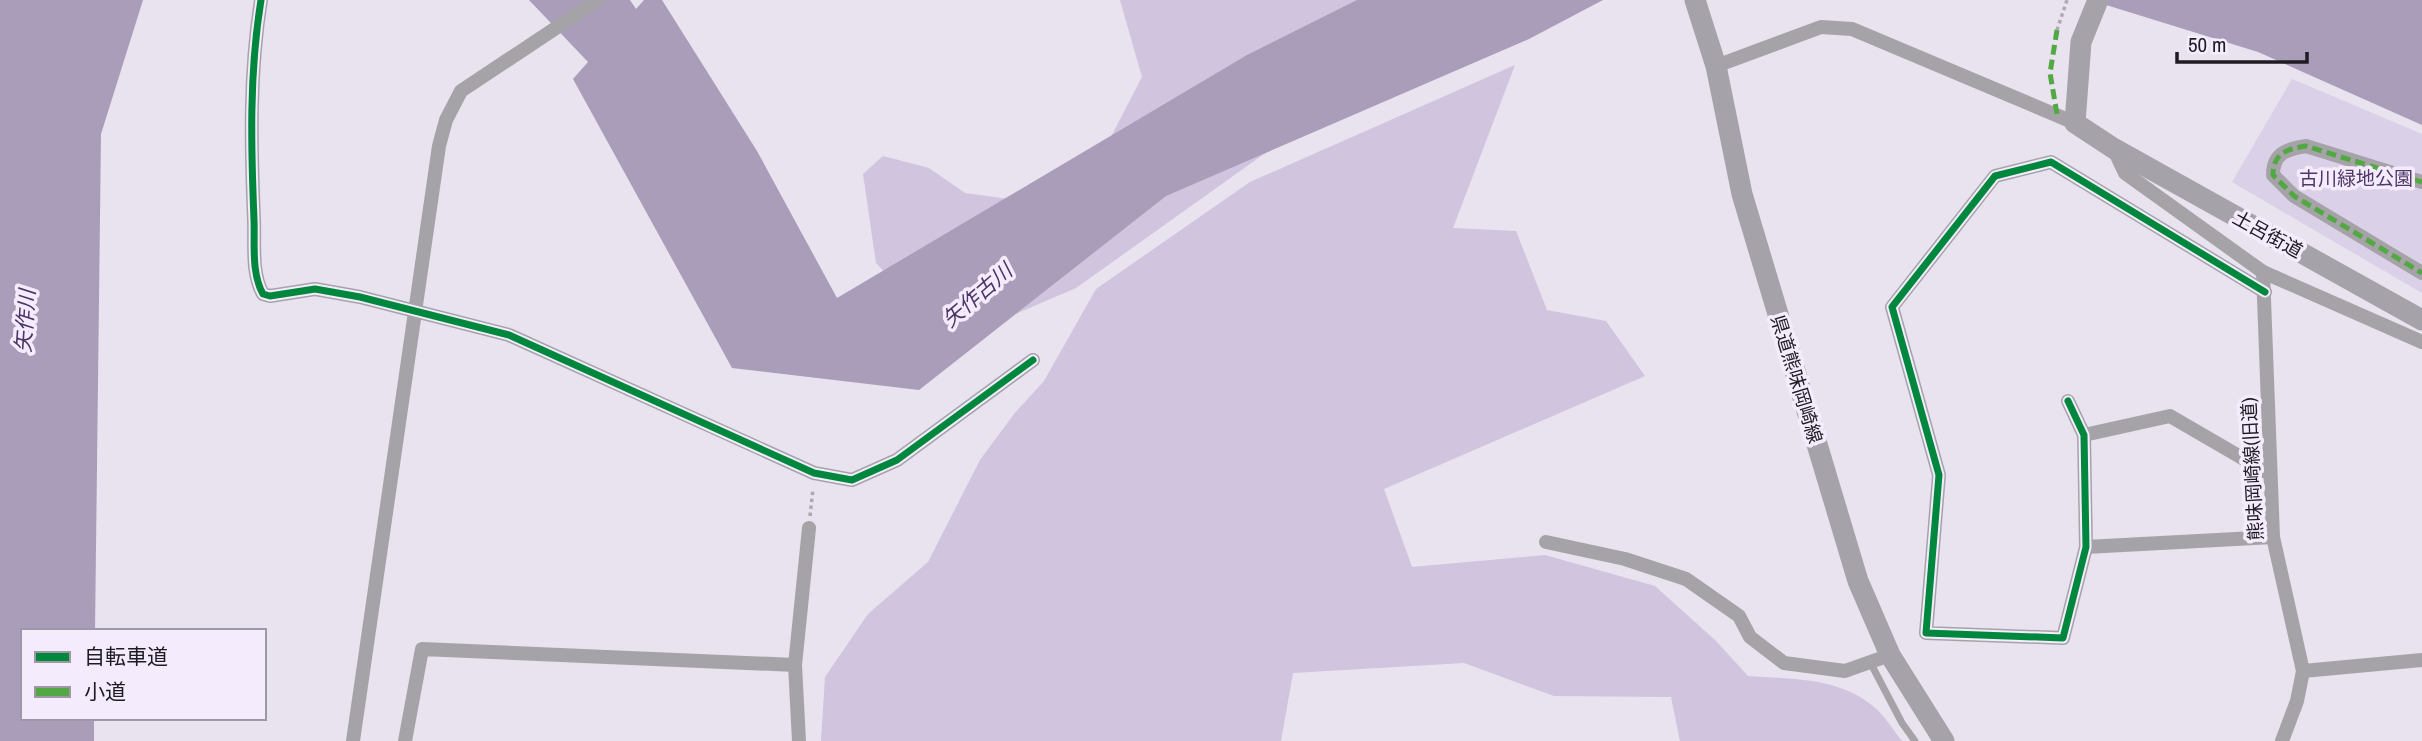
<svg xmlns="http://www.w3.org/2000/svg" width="2422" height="741" viewBox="0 0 2422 741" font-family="'Archivo Narrow','Noto Sans JP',sans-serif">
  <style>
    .green { fill: #dad0e7 }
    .forest { fill: #d0c4de }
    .water { fill: #aa9dba }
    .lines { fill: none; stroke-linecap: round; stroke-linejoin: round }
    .path { stroke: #acaab1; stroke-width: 3.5; stroke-dasharray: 3.5 3.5; stroke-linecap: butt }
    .lane { stroke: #a6a3a8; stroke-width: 7 }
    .street { stroke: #a6a3a8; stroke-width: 14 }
    .secondary { stroke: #a6a2a9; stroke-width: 21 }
    .quiet { stroke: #52a943; stroke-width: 5; stroke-dasharray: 10 5; stroke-linecap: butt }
    .cycleway-casing { stroke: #f4ecfd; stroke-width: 11 }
    .cycleway { stroke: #00873e; stroke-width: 7 }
    .labels { text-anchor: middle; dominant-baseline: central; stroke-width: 7; stroke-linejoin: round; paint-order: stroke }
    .park-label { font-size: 19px; fill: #4f3768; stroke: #f4ecfd }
    .street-label { font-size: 19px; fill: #1e1b22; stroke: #f4ecfd }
    .water-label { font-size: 21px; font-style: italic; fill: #4c3365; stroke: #f4ecfd }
  </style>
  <rect width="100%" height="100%" fill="#e8e3ee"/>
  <polygon class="green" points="2292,79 2422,134 2422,293 2232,182"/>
  <g class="forest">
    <polygon points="1120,0 1532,0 1351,92 1076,288 1011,316 914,304 876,263 863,174 883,156 929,168 965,193 1045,204 1102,154 1142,77"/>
    <path d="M 1515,65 L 1453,228 L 1516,231 L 1547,310 L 1606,321 L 1645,376 L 1384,489 L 1412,567 L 1545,555 L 1655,586 L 1716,641 L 1748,676 C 1790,679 1840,677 1874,707 C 1885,716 1893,730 1902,741 L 1680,741 L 1671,697 L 1554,696 L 1464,663 L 1293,673 L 1281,741 L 821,741 L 825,677 L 868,614 L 928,562 L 980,460 L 1014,414 L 1044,381 L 1096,289 L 1250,182 Z"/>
  </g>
  <g class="water">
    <polygon points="0,0 143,0 101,134 95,631 23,631 23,718 94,718 94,741 0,741"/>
    <polygon points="529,0 630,0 636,9 644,0 662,0 757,151 837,298 1247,55 1357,0 1603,0 1529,39 1166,196 919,390 732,368 573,79 588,62"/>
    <polygon points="2090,0 2422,0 2422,125 2258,52"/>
  </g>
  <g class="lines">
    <g class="path">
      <polyline points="2057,30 2067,0"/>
      <polyline points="810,516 813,489"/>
    </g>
    <polyline class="lane" points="1870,662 1902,723 1915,741"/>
    <g class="street">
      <path d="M 261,0 C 249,74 251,146 254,220 C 255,243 251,273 263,294 L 270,296 L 315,289 L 360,297 L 509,335 L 814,473 L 852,480 L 897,460 L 1033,360"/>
      <polyline points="1716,66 1821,27 1852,29 2075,123"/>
      <polyline points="2114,150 2125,173 2263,272 2422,342"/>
      <path d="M 2422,182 L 2306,146 C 2287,149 2273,153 2273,175 L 2294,196 L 2422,273"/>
      <polyline points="2263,272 2273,537 2303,671 2297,701 2282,741"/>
      <polyline points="2068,401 2084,435 2086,547 2063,638 1926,633 1939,475 1892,307 1995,176 2051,162 2265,292"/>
      <polyline points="2084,435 2170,416 2268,473"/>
      <polyline points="1546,542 1625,559 1686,579 1739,616 1750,637 1784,663 1845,671 1890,655"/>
      <polyline points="2086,547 2273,537"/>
      <polyline points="2303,671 2422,660"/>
      <polyline points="353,741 439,146 446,120 461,91 598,0"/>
      <polyline points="405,741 422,649 795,665"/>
      <polyline points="799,741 795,665 809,528"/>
    </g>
    <g class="secondary">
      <polyline points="1695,0 1716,66 1742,194 1858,581 1890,655 1944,741"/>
      <polyline points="2098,0 2081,42 2075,123 2113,148 2422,320"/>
    </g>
    <g class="quiet">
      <polyline points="2057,30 2050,73 2057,114"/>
      <path d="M 2422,182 L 2306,146 C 2287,149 2273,153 2273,175 L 2294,196 L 2422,273"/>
    </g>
    <g class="cycleway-casing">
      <g id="cycleway">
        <path d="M 261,0 C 249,74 251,146 254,220 C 255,243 251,273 263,294 L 270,296 L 315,289 L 360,297 L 509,335 L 814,473 L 852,480 L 897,460 L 1033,360"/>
        <polyline points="2068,401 2084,435 2086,547 2063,638 1926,633 1939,475 1892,307 1995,176 2051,162 2265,292"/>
      </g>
    </g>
    <use href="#cycleway" class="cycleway"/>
  </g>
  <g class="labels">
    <g class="park-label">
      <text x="2356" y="178">古川緑地公園</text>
    </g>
    <g class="street-label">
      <text transform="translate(2268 234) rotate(29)">土呂街道</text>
      <text transform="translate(1797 379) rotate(73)">県道熊味岡崎線</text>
      <text transform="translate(2252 469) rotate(-93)">熊味岡崎線(旧道)</text>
    </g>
    <g class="water-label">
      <text transform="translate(977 295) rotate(-41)">矢作古川</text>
      <text transform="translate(25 321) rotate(-86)">矢作川</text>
    </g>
  </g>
  <rect x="21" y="629" width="245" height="91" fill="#f4ecfd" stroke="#9e98a5" stroke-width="2"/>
  <rect x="35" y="652" width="35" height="10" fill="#00873e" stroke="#9e98a5" stroke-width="2"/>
  <text x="84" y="664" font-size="21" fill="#1e1b22">自転車道</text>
  <rect x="35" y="687" width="35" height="10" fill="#52a943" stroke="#9e98a5" stroke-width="2"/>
  <text x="84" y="699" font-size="21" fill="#1e1b22">小道</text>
  <path d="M2177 52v10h130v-10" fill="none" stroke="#1e1b22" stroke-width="3.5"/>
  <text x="2188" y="52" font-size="21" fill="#1e1b22" stroke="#f4ecfd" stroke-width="5" paint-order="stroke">50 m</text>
</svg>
